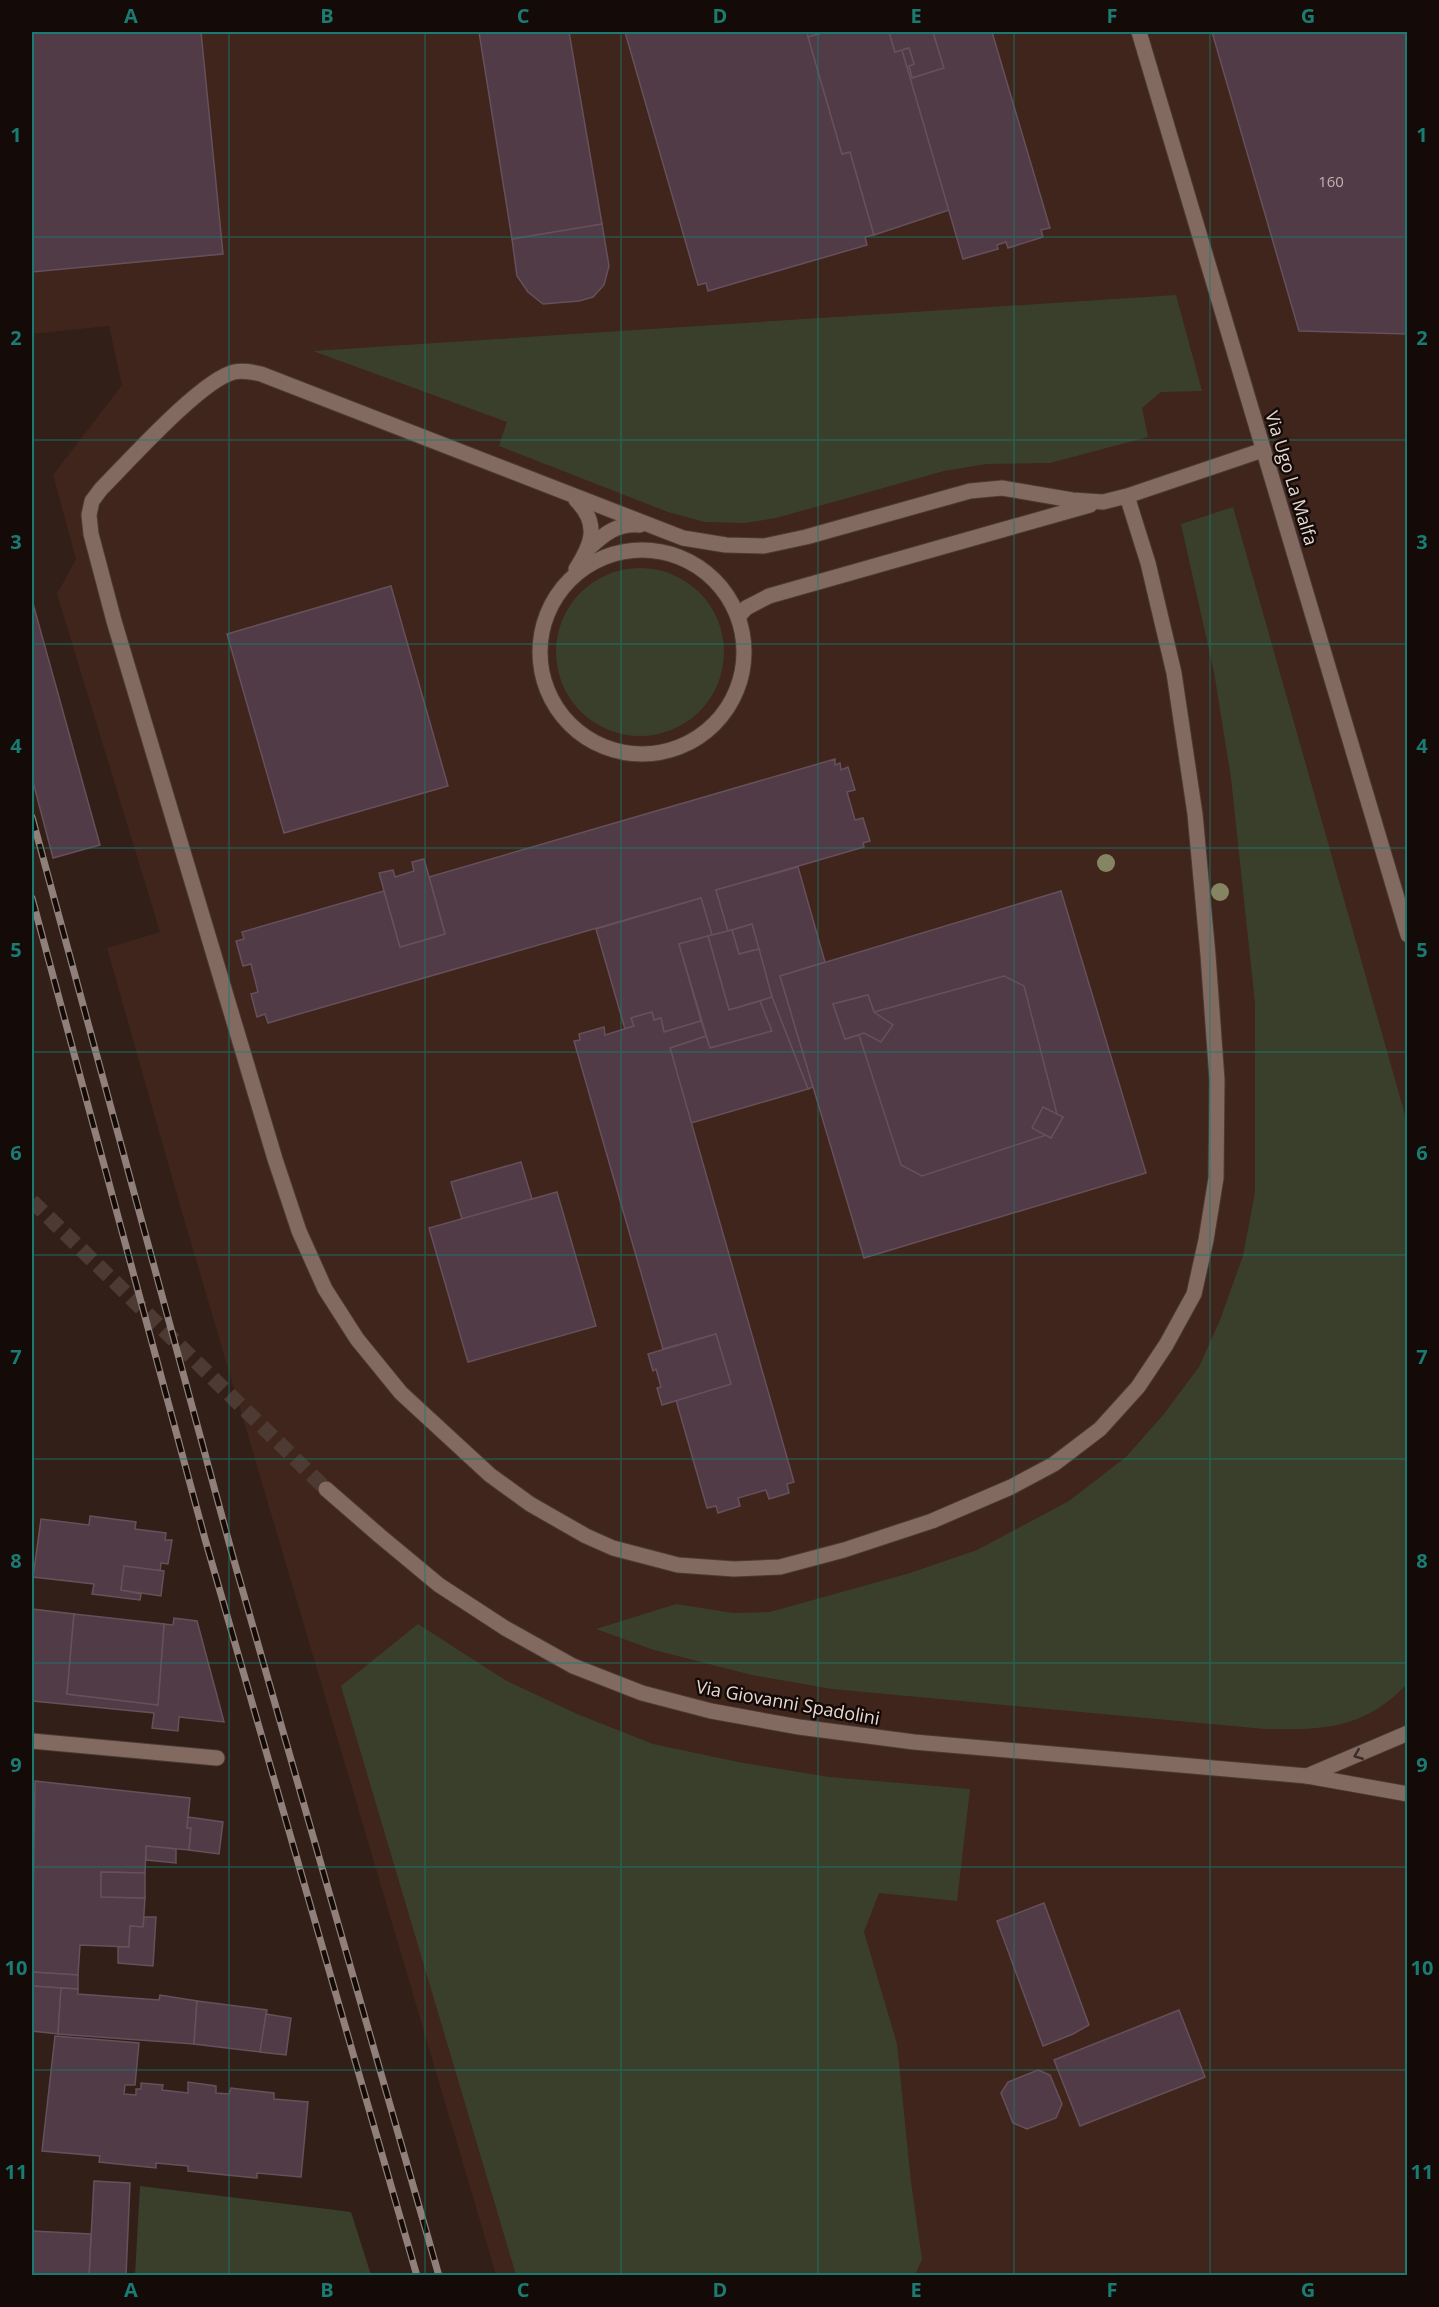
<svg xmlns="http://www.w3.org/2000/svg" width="1439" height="2307" viewBox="0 0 1439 2307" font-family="'Open Sans',sans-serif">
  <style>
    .built { fill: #3f251b }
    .green { fill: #3a3f2b }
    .building { fill: #503b46; stroke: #66505b; stroke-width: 1.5 }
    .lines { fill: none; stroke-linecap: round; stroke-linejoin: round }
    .tertiary-tunnel { stroke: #4d3b33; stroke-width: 15; stroke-dasharray: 15 8; stroke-linecap: butt }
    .service-casing { stroke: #4a3a35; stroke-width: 17 }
    .minor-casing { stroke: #4a3a35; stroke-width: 17 }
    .tertiary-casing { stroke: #4a3a35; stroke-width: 17 }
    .service { stroke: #826a61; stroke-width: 15 }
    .minor { stroke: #826a61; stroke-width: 15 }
    .tertiary { stroke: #826a61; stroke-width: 15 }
    .rail-casing { stroke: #908079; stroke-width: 7 }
    .rail { stroke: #140b08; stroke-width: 4.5; stroke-dasharray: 14; stroke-linecap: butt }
    .tree { fill: #868561 }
    .oneway { stroke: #3a2c27 }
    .grid { fill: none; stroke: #1a7b73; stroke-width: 1.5; stroke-opacity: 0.55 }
    .labels { text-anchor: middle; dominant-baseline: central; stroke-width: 5; stroke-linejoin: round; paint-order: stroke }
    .number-label { font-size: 15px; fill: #c1b2b0 }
    .street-label { font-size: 18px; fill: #e7dad4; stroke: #140b08 }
    .neatline { fill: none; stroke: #1a7b73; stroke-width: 2 }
    .grid-label { font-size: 20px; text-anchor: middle; font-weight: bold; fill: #1a7b73 }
  </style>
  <rect width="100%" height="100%" fill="#321f17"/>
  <polygon class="built" points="32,32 1407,32 1407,2275 496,2275 181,1209 107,948 160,932 57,594 76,559 53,475 122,385 109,326 32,334"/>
  <g class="green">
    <polygon points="1176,295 1202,391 1161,392 1142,408 1148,437 1050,463 986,464 944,471 776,518 745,523 705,522 668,512 499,446 507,422 313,351"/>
    <path d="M 1233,507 L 1407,1122 L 1407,1684 C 1364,1729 1324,1730 1265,1729 L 832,1689 L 752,1675 L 654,1650 L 596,1629 L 676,1604 L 733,1613 L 770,1612 L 910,1573 L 977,1550 L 1069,1501 L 1126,1457 L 1164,1414 L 1199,1367 L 1220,1320 L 1243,1256 L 1255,1192 L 1255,1003 L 1231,778 L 1214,672 L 1181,524 Z"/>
    <circle cx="640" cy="652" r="84"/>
    <polygon points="418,1624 505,1680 577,1714 653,1744 738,1762 829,1777 970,1789 957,1901 879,1893 864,1932 897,2044 911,2182 922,2259 915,2275 516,2275 341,1686"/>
    <polygon points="140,2186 351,2212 371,2275 135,2275"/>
  </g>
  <g class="building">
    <polygon points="32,32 201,32 223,254 32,272"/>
    <polygon points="479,32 569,32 602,224 512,239"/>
    <polygon points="625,32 807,32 842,154 850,152 874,235 865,237 867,245 708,291 706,283 698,285"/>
    <polygon points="807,32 826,32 808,37"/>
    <polygon points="826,32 889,32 895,52 902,50 949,210 874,235 850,152 842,154 808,37"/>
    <polygon points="889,32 933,32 944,68 912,78 909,66 914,64 909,48 895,52"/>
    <polygon points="933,32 992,32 1050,228 1041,230 1043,237 1008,248 1006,242 997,245 998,249 963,259 902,50 909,48 914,64 909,66 912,78 944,68"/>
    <polygon points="1212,32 1408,32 1408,334 1299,331"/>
    <polygon points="602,224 609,266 604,285 593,297 579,301 543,304 528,292 517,276 512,239"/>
    <polygon points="391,586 448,786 284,833 227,634"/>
    <polygon points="32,600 100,845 53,858 32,778"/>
    <polygon points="835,759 835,765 840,763 841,770 848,767 855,790 847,792 855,820 863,818 870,841 863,843 864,847 716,890 728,931 712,935 701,898 268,1023 265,1014 257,1017 251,994 258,992 251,964 243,966 236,941 244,939 242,932 384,891 400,947 445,934 429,877"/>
    <polygon points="424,859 445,934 400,947 379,873 393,870 395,877 414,871 412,862"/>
    <polygon points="798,867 825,962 780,976 813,1087 808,1089 772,997 752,924 728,931 716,890"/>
    <polygon points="1061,891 1146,1173 864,1258 780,976"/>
    <polygon points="701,898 712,935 679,944 701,1021 664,1032 661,1018 654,1020 652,1012 631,1018 634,1026 625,1029 596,929"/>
    <polygon points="752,924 759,949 739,954 732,930"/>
    <polygon points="732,930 739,954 759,949 772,997 729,1010 708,936"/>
    <polygon points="708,936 729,1010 760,1001 772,1031 710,1048 679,944"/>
    <polygon points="1004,976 1024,986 1057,1114 1063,1117 1051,1138 1046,1135 922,1176 901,1165 859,1035 845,1039 833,1004 868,995 874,1012"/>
    <polygon points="868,995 874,1012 893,1025 881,1042 864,1033 845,1039 833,1004"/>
    <polygon points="772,997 808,1089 691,1123 670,1048 706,1036 710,1048 772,1031 760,1001"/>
    <polygon points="652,1012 654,1020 661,1018 664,1032 701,1021 706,1036 670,1048 794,1482 787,1484 789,1493 769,1499 766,1490 738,1498 740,1506 718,1513 716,1506 707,1508 676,1400 731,1384 716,1334 663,1349 574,1041 580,1040 579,1034 604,1027 605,1035 634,1026 631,1018"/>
    <polygon points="1043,1107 1063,1117 1051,1138 1032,1128"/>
    <polygon points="521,1162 532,1199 462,1219 451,1182"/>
    <polygon points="557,1192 596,1326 468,1362 429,1228"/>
    <polygon points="716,1334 731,1384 662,1405 657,1388 661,1387 656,1369 653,1371 648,1354"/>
    <polygon points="90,1516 136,1522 135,1529 166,1533 165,1540 172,1540 168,1564 161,1563 160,1571 124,1566 121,1590 141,1594 140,1600 92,1594 94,1584 33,1577 41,1519 89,1525"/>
    <polygon points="124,1566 164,1571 161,1596 121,1590"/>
    <polygon points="32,1609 74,1614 67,1694 158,1705 164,1624 173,1625 174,1618 197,1621 224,1722 179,1717 178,1731 152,1728 154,1713 33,1701"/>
    <polygon points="74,1614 164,1624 158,1705 67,1694"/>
    <polygon points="35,1781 190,1798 187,1828 191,1828 189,1850 146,1846 145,1873 101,1872 101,1897 145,1898 143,1927 130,1926 129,1947 80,1945 78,1975 32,1972"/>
    <polygon points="188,1817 223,1822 219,1854 189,1850 191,1828 187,1828"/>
    <polygon points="146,1846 176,1849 176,1863 146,1860"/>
    <polygon points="101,1872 145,1873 145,1898 101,1897"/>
    <polygon points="1044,1903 1089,2025 1073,2034 1043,2046 997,1921"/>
    <polygon points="144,1917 156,1917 153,1966 118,1963 118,1947 129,1947 130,1926 143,1927"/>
    <polygon points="32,1972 78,1975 78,1989 32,1986"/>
    <polygon points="32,1986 61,1988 58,2034 32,2031"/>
    <polygon points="61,1988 78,1989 78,1994 159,2000 160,1995 197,2001 194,2044 58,2034"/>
    <polygon points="197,2001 267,2010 260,2052 194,2044"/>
    <polygon points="1179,2010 1205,2077 1080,2126 1054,2060"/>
    <polygon points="266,2014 291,2018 286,2055 260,2052"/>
    <polygon points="55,2036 139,2043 135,2085 125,2085 124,2094 136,2095 136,2089 141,2089 141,2083 163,2085 162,2090 188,2093 188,2082 216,2086 216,2093 229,2094 231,2088 274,2093 274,2099 308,2102 301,2177 257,2173 257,2178 188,2171 188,2166 156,2163 156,2168 99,2162 100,2156 42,2151"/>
    <polygon points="1038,2070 1050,2075 1062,2104 1056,2118 1027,2129 1013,2123 1001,2093 1008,2082"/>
    <polygon points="94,2181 130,2183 126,2276 89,2276"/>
    <polygon points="32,2231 91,2234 89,2276 32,2276"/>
  </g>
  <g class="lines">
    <polyline class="tertiary-tunnel" points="32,1201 326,1489"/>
    <g class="service-casing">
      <g id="service">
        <path d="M 1127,496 L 1148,563 L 1174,673 L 1195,814 L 1208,955 L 1217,1080 L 1216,1178 L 1206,1240 L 1194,1294 L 1166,1345 L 1138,1387 L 1100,1429 L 1054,1464 L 1011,1487 L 932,1521 L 844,1550 L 780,1567 L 734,1569 L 678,1565 L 613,1548 L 586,1536 L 530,1504 L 490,1475 L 401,1393 L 357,1339 L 325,1289 L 299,1231 L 275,1159 L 114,621 L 91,534 L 89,515 L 92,501 L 101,489 C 128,462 201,380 234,372 C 243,370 252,372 261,374 L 683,538 L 726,545 L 764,546 L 806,537 L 970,491 L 1002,488 L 1072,500 L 1103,502 L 1127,496 L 1263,450"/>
        <path d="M 576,500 C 600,524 592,544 576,569"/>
        <path d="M 588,549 C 604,534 617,523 640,525"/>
        <circle cx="642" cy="652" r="102"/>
        <polyline points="738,617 746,608 769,596 1090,505"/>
      </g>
    </g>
    <g class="minor-casing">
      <polyline id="minor" points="32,1741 217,1758"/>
    </g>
    <g class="tertiary-casing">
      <g id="tertiary">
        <polyline points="1139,32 1408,935"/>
        <polyline points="326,1489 380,1536 439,1585 505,1628 573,1666 642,1693 711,1711 799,1727 914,1742 1307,1776 1408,1794"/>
        <polyline points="1307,1776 1408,1733"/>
      </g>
    </g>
    <use href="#service" class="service"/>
    <use href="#minor" class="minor"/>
    <use href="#tertiary" class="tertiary"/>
    <g class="rail-casing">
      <g id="rail">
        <polyline points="32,817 233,1557 439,2276"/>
        <polyline points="32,898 205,1539 417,2276"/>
      </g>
    </g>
    <use href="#rail" class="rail"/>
  </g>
  <g class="tree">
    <circle cx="1106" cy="863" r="9"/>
    <circle cx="1220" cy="892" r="9"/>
  </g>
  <defs><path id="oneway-chevron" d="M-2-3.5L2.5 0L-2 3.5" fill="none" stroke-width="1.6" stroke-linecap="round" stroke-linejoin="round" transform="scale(1.5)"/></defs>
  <use class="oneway" href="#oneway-chevron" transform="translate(1358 1755) rotate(158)"/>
  <path class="grid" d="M 229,32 L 229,2276M 425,32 L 425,2276M 621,32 L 621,2276M 818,32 L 818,2276M 1014,32 L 1014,2276M 1210,32 L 1210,2276M 32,237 L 1408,237M 32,440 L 1408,440M 32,644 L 1408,644M 32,848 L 1408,848M 32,1052 L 1408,1052M 32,1255 L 1408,1255M 32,1459 L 1408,1459M 32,1663 L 1408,1663M 32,1867 L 1408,1867M 32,2070 L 1408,2070"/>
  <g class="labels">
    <g class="number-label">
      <text x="1331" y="181">160</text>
    </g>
    <g class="street-label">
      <text transform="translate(1292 478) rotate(73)">Via Ugo La Malfa</text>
      <text transform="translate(788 1702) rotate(10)">Via Giovanni Spadolini</text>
    </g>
  </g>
  <rect width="1439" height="2307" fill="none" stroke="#140b08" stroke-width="66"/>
  <rect x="33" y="33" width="1373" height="2241" class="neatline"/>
  <g class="grid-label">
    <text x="131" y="23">A</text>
    <text x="327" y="23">B</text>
    <text x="523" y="23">C</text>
    <text x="720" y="23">D</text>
    <text x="916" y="23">E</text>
    <text x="1112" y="23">F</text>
    <text x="1308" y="23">G</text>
    <text x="16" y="142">1</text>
    <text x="1422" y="142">1</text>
    <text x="16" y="345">2</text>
    <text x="1422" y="345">2</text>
    <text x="16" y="549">3</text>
    <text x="1422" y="549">3</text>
    <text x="16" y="753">4</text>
    <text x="1422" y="753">4</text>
    <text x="16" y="957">5</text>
    <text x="1422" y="957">5</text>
    <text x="16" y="1160">6</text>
    <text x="1422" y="1160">6</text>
    <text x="16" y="1364">7</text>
    <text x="1422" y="1364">7</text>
    <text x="16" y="1568">8</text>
    <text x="1422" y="1568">8</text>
    <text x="16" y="1772">9</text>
    <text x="1422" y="1772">9</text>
    <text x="16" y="1975">10</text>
    <text x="1422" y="1975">10</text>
    <text x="16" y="2179">11</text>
    <text x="1422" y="2179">11</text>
    <text x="131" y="2297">A</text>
    <text x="327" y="2297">B</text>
    <text x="523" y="2297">C</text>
    <text x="720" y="2297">D</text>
    <text x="916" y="2297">E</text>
    <text x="1112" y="2297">F</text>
    <text x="1308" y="2297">G</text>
  </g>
</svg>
